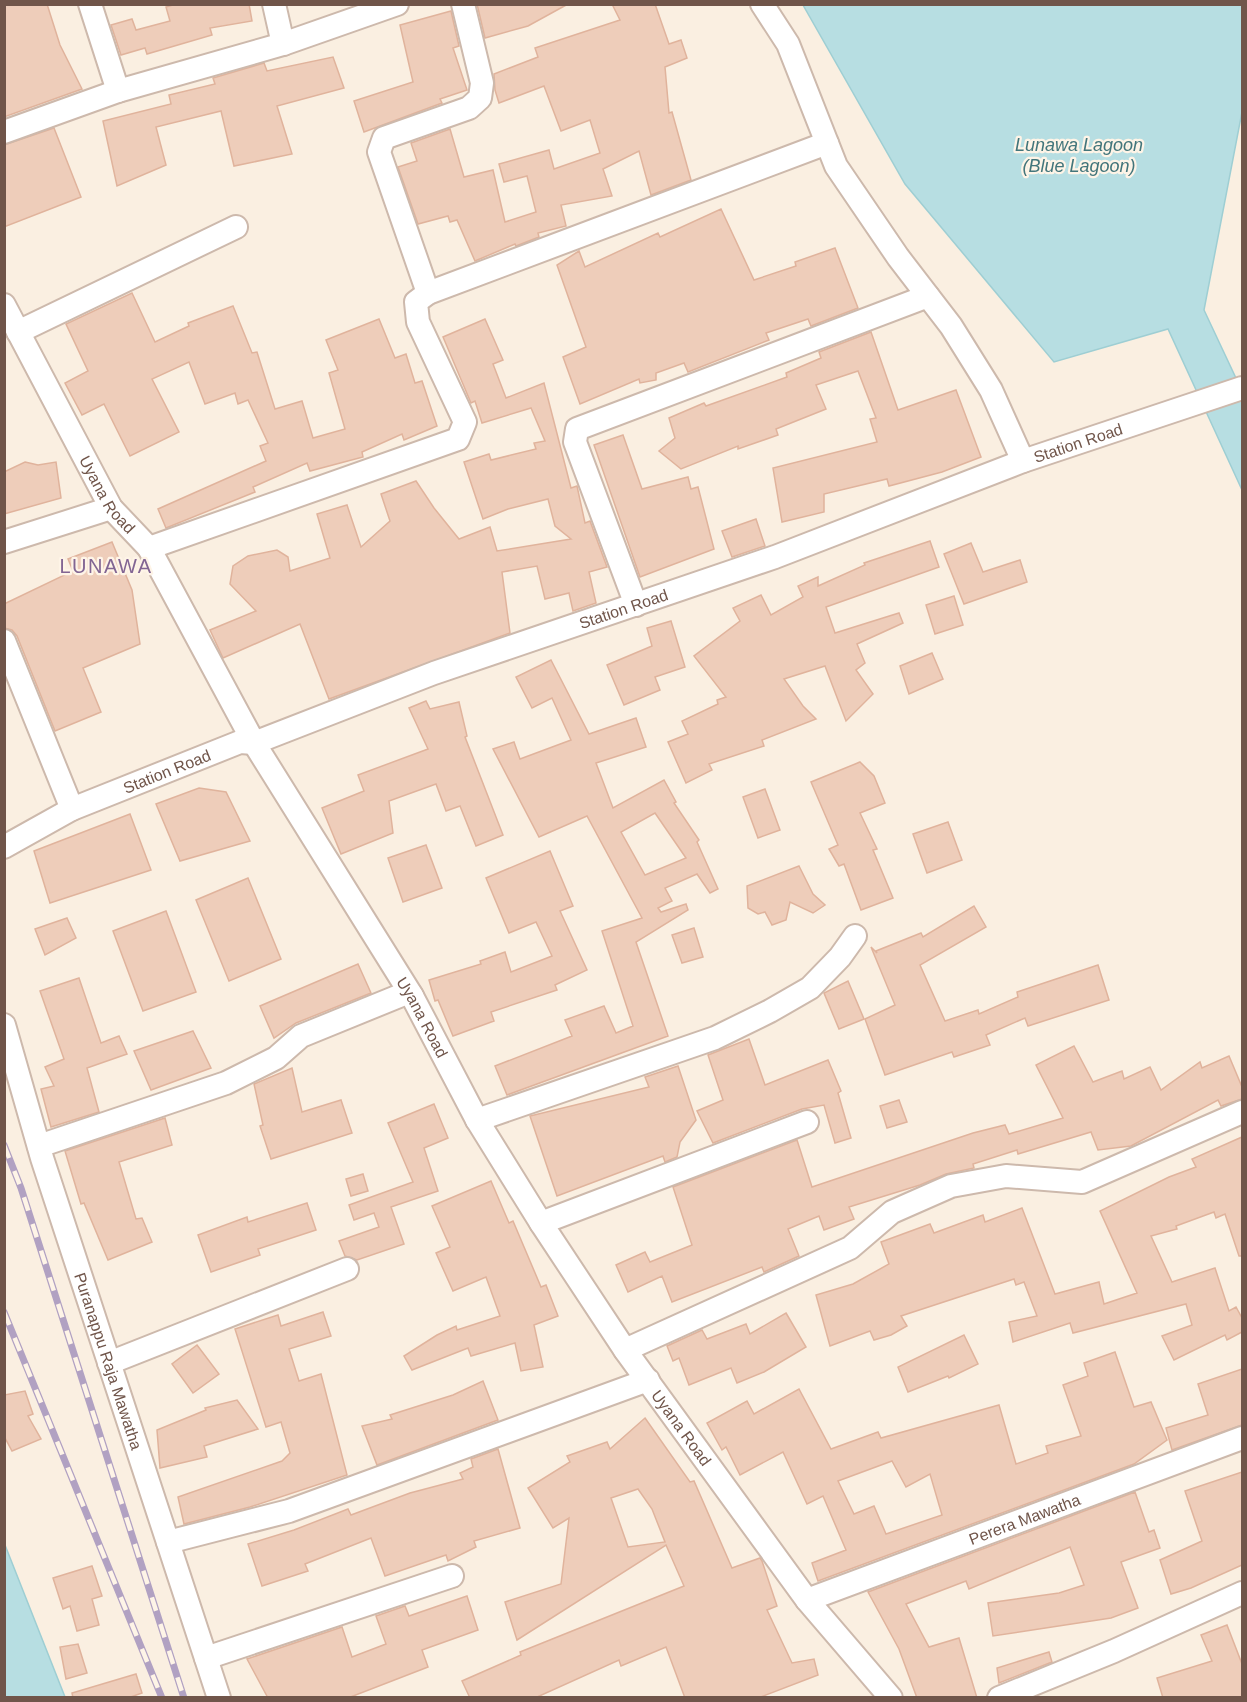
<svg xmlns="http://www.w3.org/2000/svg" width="1247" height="1702" viewBox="0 0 1247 1702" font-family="Arial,sans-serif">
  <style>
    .water { fill: #b7dee2; stroke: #9eced3; stroke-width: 1.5 }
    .building { fill: #eecdba; stroke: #e0b39c; stroke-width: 1.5; fill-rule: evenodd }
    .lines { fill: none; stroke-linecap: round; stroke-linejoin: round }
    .minor-casing { stroke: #cdb9ac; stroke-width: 26 }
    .minor { stroke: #fff; stroke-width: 22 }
    .rail-casing { stroke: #b1a1c2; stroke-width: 7 }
    .rail { stroke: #fef4e7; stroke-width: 4.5; stroke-dasharray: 14; stroke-linecap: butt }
    .labels { text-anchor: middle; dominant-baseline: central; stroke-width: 4.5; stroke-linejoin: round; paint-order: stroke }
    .street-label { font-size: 16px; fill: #70554a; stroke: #fef4e7 }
    .water-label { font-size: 18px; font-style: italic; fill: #42757b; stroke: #fef4e7 }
    .quarter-label { font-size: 20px; letter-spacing: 1.5px; fill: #826593; stroke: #fef4e7 }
  </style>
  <rect width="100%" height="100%" fill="#faefe1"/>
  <g class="water">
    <polygon points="803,5 1242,5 1242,112 1204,310 1242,391 1242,490 1168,329 1054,362 905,184"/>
    <polygon points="5,1545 65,1697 5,1697"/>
  </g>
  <g class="building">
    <polygon points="4,4 47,4 60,45 82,89 4,117"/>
    <polygon points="176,4 249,4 252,21 210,28 212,35 147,54 145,48 121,55 111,25 132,19 136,30 170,21 166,7"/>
    <polygon points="477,4 568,4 528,26 485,38"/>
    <polygon points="612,4 655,4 669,44 681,40 687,58 665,67 669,113 672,112 691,180 651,195 639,151 603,169 612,196 561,205 566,226 538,233 539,237 516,246 515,244 475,261 457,220 450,222 448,216 418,224 398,167 417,161 411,143 450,129 464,177 493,170 505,222 536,212 527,176 504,182 499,164 549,150 554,169 600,153 590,120 561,131 544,86 499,103 495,90 494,74 538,57 535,48 620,20"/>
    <polygon points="451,11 459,46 453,48 467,90 440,99 442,103 364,132 354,101 413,82 400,25"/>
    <polygon points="333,57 344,88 277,106 292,154 234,166 221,111 156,127 166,165 117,186 103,121 171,104 169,95 215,84 213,78 264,63 267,71"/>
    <polygon points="54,128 81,197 4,227 4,145"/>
    <polygon points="721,209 754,280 796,266 795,262 835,248 858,308 811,326 808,319 766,333 769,340 688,372 684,363 656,373 656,380 640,383 639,379 580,404 563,357 586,347 557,265 579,251 585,267 658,233 660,237"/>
    <polygon points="132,293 155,342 189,326 188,323 233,306 252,353 257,352 275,409 302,401 313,438 345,429 329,373 338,370 326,340 379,319 395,358 406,354 415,383 422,381 437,426 404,440 402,434 362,452 363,457 310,471 307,463 253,487 255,492 166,528 158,509 266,461 260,446 268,443 248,400 238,404 235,393 205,404 189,362 152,379 179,432 130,456 104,404 82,415 65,383 88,371 66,324"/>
    <polygon points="485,319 503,360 493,364 506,398 544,383 571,488 577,486 585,523 590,521 607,567 589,572 596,603 573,611 569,593 545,599 537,566 502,572 510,633 329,699 300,624 223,658 210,630 256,611 230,584 233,566 248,556 277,550 288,557 290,571 330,558 317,514 347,505 361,547 390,521 381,494 416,481 434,508 459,539 490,527 497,551 571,539 555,526 548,499 508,509 483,519 464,462 489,454 491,460 536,449 534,443 545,441 531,408 482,423 475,401 471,403 443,337"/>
    <polygon points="871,332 898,410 956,390 981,457 942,472 889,486 887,479 824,494 824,512 782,522 773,468 877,442 870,419 876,418 858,371 816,385 826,409 776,429 778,435 738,449 738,446 681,469 659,451 675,438 669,418 704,403 706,406 787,377 786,373 821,358 819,352"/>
    <polygon points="623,435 642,489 688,477 691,489 698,487 714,549 640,577 594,445"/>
    <polygon points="25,462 38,465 56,462 61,498 4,514 4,472"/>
    <polygon points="756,519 765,546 732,557 722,531"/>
    <polygon points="930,541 939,567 826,607 835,633 899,613 903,623 857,644 865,663 856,670 873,694 846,721 825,666 784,679 803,706 816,719 762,740 764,746 709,764 712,770 686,783 668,742 688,734 682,721 718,704 717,700 726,697 694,656 740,621 733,608 761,595 771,615 803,597 798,586 818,577 818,586 865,565 864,563"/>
    <polygon points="112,542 132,590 140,644 83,668 101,712 55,731 17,636 12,630 4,628 4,604 73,571 68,559"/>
    <polygon points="971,543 983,572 1020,560 1027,582 964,604 944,554"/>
    <polygon points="954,596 963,625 935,634 926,605"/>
    <polygon points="671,621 685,667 655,677 660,690 624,705 607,665 652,646 647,628"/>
    <polygon points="932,653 943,679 909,694 900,666"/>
    <path d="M 551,660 L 589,734 L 636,718 L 646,747 L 596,763 L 613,808 L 664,780 L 676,802 L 674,803 L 699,840 L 697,842 L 718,889 L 710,893 L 697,874 L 665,888 L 672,901 L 658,908 L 661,912 L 686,904 L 688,910 L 636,942 L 668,1036 L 507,1095 L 495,1066 L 572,1036 L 565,1020 L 604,1006 L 616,1033 L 633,1026 L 602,931 L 642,918 L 587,816 L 539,837 L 493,749 L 514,742 L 520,759 L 571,740 L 552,698 L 532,708 L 516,677 ZM 655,813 L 686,858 L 645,875 L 621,832 Z"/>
    <polygon points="426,701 430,709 459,702 467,736 465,737 503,835 476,846 460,806 446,811 436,784 389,801 393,833 341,854 322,808 364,791 358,775 428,749 409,708"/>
    <polygon points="860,762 874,776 885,803 860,813 877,849 873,850 893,898 861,910 844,864 839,866 829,849 838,845 811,782"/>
    <polygon points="199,788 226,792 250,841 180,861 156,804"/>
    <polygon points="765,789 780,830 758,838 743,797"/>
    <polygon points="130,814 151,870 50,903 34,851"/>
    <polygon points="948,822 962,860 927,873 913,834"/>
    <polygon points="426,845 442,888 403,902 388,858"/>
    <polygon points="550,851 573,906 560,911 587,970 555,985 557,990 491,1012 494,1021 453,1036 438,1000 435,1001 429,980 481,964 480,961 505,952 511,972 552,956 536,922 509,933 486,878"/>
    <polygon points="799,866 813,894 825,905 813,913 790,902 786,920 772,925 765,912 758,914 748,908 747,886"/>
    <polygon points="248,878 281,959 229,981 196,900"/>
    <polygon points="974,906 986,927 920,965 945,1021 978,1010 979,1014 1018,997 1017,992 1098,965 1109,1000 1028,1026 1025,1018 986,1035 990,1045 954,1057 952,1052 885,1075 865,1019 895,1005 871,947 877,953 876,951 921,933 923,937"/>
    <polygon points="166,911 196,992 143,1011 113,931"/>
    <polygon points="67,918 76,938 45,955 35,929"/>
    <polygon points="694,928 703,957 682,963 672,935"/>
    <polygon points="358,964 371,993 296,1023 274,1038 260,1006"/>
    <polygon points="79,978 101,1043 119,1036 127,1054 87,1068 99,1112 51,1127 41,1089 54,1086 45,1067 64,1059 40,991"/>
    <polygon points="848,981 864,1019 839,1029 824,993"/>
    <polygon points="193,1031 211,1068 151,1090 134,1051"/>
    <polygon points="749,1039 765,1085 828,1060 841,1091 838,1093 851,1138 835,1143 824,1105 802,1109 713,1143 697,1111 723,1100 708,1055"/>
    <polygon points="1074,1046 1093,1082 1122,1071 1124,1079 1150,1067 1161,1090 1200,1062 1202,1068 1229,1056 1242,1087 1242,1099 1221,1106 1218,1100 1131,1146 1098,1150 1091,1132 1018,1154 1017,1150 973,1164 974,1168 946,1174 920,1185 849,1207 854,1219 824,1230 819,1216 788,1229 799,1256 764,1272 762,1267 672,1302 662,1276 628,1292 616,1265 645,1252 650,1262 692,1245 673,1187 797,1140 812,1187 973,1133 1005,1125 1009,1134 1063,1118 1036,1065"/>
    <polygon points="678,1066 696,1120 680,1142 677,1157 665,1162 663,1156 557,1196 530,1116 649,1087 645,1077"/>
    <polygon points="292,1068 302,1112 341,1100 352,1133 271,1159 260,1126 263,1125 254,1084"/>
    <polygon points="899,1100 907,1122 887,1128 880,1106"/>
    <polygon points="434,1104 448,1138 424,1148 438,1191 391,1207 404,1244 357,1260 345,1256 339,1241 379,1227 374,1213 354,1220 349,1205 413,1182 388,1123"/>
    <polygon points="165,1118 172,1145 119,1162 136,1219 142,1218 152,1242 108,1260 84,1203 81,1204 65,1151"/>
    <polygon points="1242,1137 1242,1256 1239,1256 1225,1214 1216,1218 1214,1212 1176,1226 1177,1229 1151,1236 1172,1282 1215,1268 1229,1311 1236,1307 1242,1318 1242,1332 1227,1340 1225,1335 1174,1360 1162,1336 1192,1325 1186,1304 1073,1333 1070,1323 1013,1342 1009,1322 1037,1316 1024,1282 1016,1285 1014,1279 901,1316 907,1326 891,1335 874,1340 870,1331 830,1346 816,1295 853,1284 889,1264 881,1242 930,1224 934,1233 983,1215 985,1222 1022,1208 1055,1294 1099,1282 1104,1304 1137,1293 1100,1211 1169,1177 1196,1167 1192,1159"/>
    <polygon points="363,1174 368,1191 351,1196 346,1179"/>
    <polygon points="491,1181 509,1223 513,1221 541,1287 546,1285 558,1316 534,1325 543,1367 521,1371 515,1343 471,1356 468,1348 412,1370 404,1356 437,1335 456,1326 457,1330 500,1316 486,1277 453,1291 436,1253 450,1247 432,1206"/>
    <polygon points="307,1203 316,1230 258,1249 260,1255 211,1272 198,1235 247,1217 248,1222"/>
    <polygon points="323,1312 331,1336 289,1349 299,1381 321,1374 347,1475 250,1507 184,1524 178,1497 282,1461 290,1453 281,1422 266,1427 235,1329 278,1315 281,1326"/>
    <polygon points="786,1313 806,1347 764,1372 737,1383 731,1368 689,1385 679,1358 673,1361 667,1346 702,1330 707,1339 746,1324 750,1334"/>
    <polygon points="964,1335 978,1364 949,1378 948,1376 908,1392 898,1367"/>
    <polygon points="197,1345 219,1374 193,1393 172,1364"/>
    <path d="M 1115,1352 L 1134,1407 L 1151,1402 L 1167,1440 L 1134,1464 L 818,1581 L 812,1563 L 846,1550 L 823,1496 L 807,1504 L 783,1452 L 740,1475 L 726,1447 L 722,1450 L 707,1423 L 747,1401 L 754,1414 L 799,1389 L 831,1449 L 878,1432 L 881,1438 L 999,1405 L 1016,1464 L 1048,1453 L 1046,1446 L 1081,1436 L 1063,1385 L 1088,1376 L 1084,1363 ZM 892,1461 L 906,1487 L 930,1474 L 942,1515 L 886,1534 L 874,1506 L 854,1514 L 838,1481 Z"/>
    <polygon points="1242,1369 1242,1425 1172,1450 1166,1428 1208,1415 1198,1384"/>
    <polygon points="483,1381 498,1420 377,1465 362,1426 392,1419 390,1415 453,1395"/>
    <polygon points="25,1391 33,1414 28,1416 41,1439 12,1451 4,1436 4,1395"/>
    <polygon points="237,1400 258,1429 204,1446 207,1457 160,1468 157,1430 206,1410 205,1408"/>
    <path d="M 645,1418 L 690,1482 L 694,1481 L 732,1568 L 760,1558 L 762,1561 L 777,1606 L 767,1610 L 792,1663 L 814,1659 L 818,1675 L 758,1698 L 685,1698 L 666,1647 L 621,1666 L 619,1660 L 535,1698 L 470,1698 L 462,1681 L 521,1655 L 520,1652 L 684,1586 L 666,1545 L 517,1640 L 505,1602 L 561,1584 L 569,1518 L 553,1528 L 528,1488 L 570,1462 L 567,1456 L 607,1442 L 610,1449 ZM 638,1489 L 652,1509 L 665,1542 L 628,1547 L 611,1498 Z"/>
    <polygon points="498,1449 520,1528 474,1541 476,1547 448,1561 446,1555 385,1576 371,1538 305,1564 308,1571 262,1586 248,1544 294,1530 348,1509 351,1515 410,1493 463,1479 460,1473 473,1467 471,1459"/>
    <polygon points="1242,1472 1242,1565 1191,1588 1171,1594 1160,1560 1202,1541 1185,1491"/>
    <polygon points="1135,1492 1149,1532 1154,1530 1160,1548 1121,1562 1138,1608 1111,1618 993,1636 988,1603 1059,1593 1084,1585 1070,1547 969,1589 966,1581 906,1604 929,1647 959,1638 977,1698 917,1698 899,1649 868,1592"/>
    <polygon points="92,1566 102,1596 92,1599 99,1625 77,1631 70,1606 63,1609 53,1578"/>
    <polygon points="467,1596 478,1630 422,1650 428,1667 348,1698 268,1698 247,1659 342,1627 352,1657 386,1644 376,1616 405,1606 409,1616"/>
    <polygon points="1227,1625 1242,1664 1242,1698 1163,1698 1157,1678 1212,1661 1201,1635"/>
    <polygon points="78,1644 87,1673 66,1679 60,1647"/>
    <polygon points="1049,1652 1052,1662 999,1683 997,1668"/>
    <polygon points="136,1674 142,1693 128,1698 73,1698 72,1693"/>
  </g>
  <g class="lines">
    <g class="minor-casing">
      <g id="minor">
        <polyline points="90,4 118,91"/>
        <polyline points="274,4 283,44"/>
        <polyline points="762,4 788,44 836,166 898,257 951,326 991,390 1023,461"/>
        <polyline points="4,132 118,91 283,44 397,4"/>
        <polyline points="428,293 379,152 384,138 469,108 480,98 482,83 463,4"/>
        <path id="s1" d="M 4,305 L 111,508 L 149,548 L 254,743 L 412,996 L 477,1120 L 541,1223 L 625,1350 L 807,1600 L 891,1698"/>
        <polyline points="18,332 236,227"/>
        <polyline points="4,542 111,508"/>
        <polyline points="149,548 458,439 465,422 418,322 416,302 428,293 827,143"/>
        <polyline points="636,605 575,442 577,429 928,296"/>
        <polyline points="4,641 72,809"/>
        <path id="s2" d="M 4,847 L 72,809 L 240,742 L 254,743 L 434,673 L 775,557 L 1023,461 L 1242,388"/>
        <path id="s3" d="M 4,1025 L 42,1158 L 219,1698"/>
        <polyline points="477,1120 715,1038 770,1011 810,988 840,957 855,936"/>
        <polyline points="39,1146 226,1083 276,1058 301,1036 409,992 412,996"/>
        <polyline points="541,1223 807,1122"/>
        <polyline points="625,1350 850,1248 892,1212 951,1186 1006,1176 1082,1182 1242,1112"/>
        <polyline points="109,1363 347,1269"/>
        <polyline points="168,1542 289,1511 648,1380"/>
        <path id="s4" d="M 807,1600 L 1242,1438"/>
        <polyline points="206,1658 452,1576"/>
        <polyline points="999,1698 1114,1651 1242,1593"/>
      </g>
    </g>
    <use href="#minor" class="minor"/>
    <g class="rail-casing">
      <g id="rail">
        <polyline points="4,1145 21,1188 184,1698"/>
        <polyline points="4,1312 162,1698"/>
      </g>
    </g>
    <use href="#rail" class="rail"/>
  </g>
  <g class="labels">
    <g class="street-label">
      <text stroke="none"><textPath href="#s2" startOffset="1150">Station Road</textPath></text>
      <text stroke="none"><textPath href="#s1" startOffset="216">Uyana Road</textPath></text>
      <text stroke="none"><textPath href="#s2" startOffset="666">Station Road</textPath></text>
      <text stroke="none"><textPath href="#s2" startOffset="180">Station Road</textPath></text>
      <text stroke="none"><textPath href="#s1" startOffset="828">Uyana Road</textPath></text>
      <text stroke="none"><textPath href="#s3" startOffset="352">Puranappu Raja Mawatha</textPath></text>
      <text stroke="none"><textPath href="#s1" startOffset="1314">Uyana Road</textPath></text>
      <text stroke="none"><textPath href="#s4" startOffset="232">Perera Mawatha</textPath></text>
    </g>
    <g class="water-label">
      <text x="1079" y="145">Lunawa Lagoon<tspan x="1079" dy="21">(Blue Lagoon)</tspan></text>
    </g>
    <g class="quarter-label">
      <text x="106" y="566">LUNAWA</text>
    </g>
  </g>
  <rect width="1247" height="1702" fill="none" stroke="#70554a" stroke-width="12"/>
</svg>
